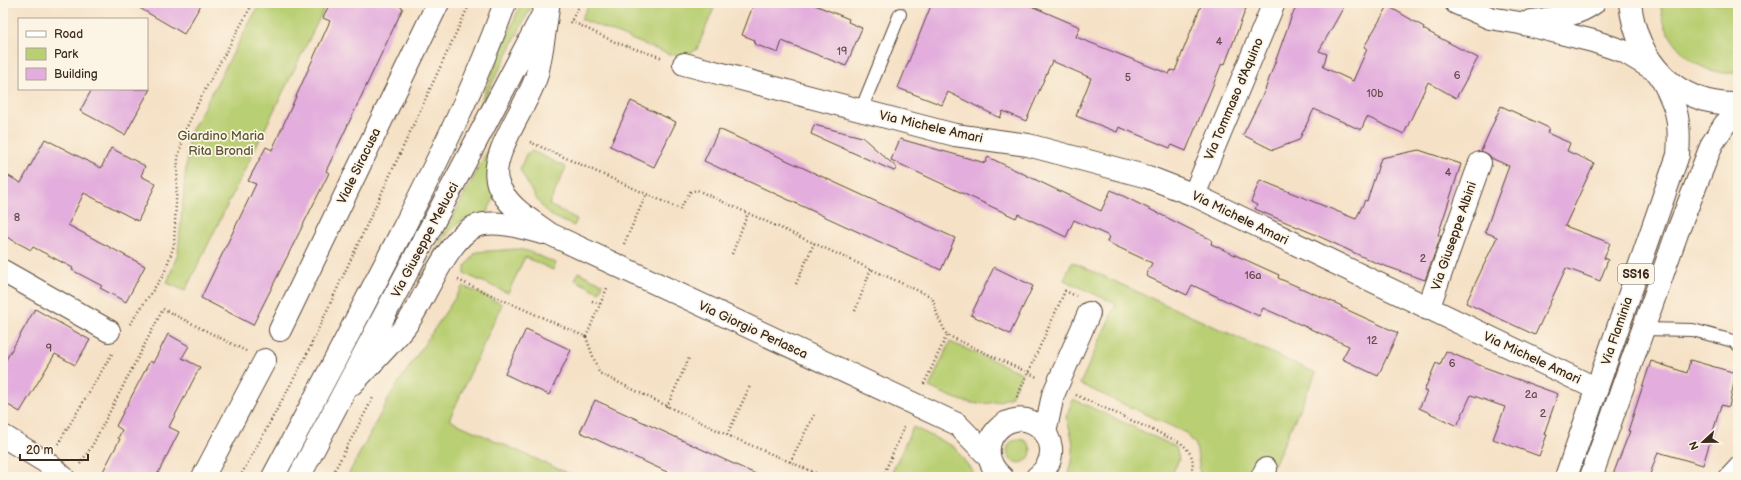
<svg xmlns="http://www.w3.org/2000/svg" width="1741" height="480" viewBox="0 0 1741 480" font-family="'Balsamiq Sans',sans-serif">
  <style>
    .green { fill: #b9cf73; stroke: #7a7c48 }
    .building { fill: #e3aedd }
    .lines { fill: none; stroke-linecap: round; stroke-linejoin: round }
    .lane-casing { stroke: #574537; stroke-width: 14 }
    .street-casing { stroke: #574537; stroke-width: 24 }
    .secondary-casing { stroke: #574537; stroke-width: 24 }
    .primary-casing { stroke: #574537; stroke-width: 24 }
    .path { stroke: #574537; stroke-width: 2.5; stroke-dasharray: 1 3; stroke-linecap: butt }
    .lane { stroke: #fff; stroke-width: 12 }
    .street { stroke: #fff; stroke-width: 22 }
    .secondary { stroke: #fff; stroke-width: 22 }
    .primary { stroke: #fff; stroke-width: 22 }
    .labels { text-anchor: middle; dominant-baseline: central; stroke-width: 3.5; stroke-linejoin: round; paint-order: stroke }
    .number-label { font-size: 11px; fill: #654b4e }
    .shield { fill: #fcf5e5; stroke: #75675a; stroke-width: 1 }
    .shield-label { font-size: 12px; font-weight: bold; fill: #3b2a1e }
    .street-label { font-size: 13px; fill: #3b2a1e; stroke: #fcf5e5 }
    .park-label { font-size: 13px; fill: #5a5333; stroke: #fcf5e5 }
  </style>
  <rect width="100%" height="100%" fill="#fcf5e5"/>
  <filter id="ink" filterUnits="userSpaceOnUse"><feTurbulence type="fractalNoise" baseFrequency=".025" numOctaves="2"/><feDisplacementMap in="SourceGraphic" scale="8" xChannelSelector="R" yChannelSelector="G"/><feConvolveMatrix kernelMatrix="1 2 1 2 8 2 1 2 1" color-interpolation-filters="sRGB"/></filter>
  <filter id="wash" filterUnits="userSpaceOnUse"><feTurbulence type="fractalNoise" baseFrequency=".012" numOctaves="4" result="noise"/><feDisplacementMap in="SourceGraphic" scale="16" xChannelSelector="R" yChannelSelector="G"/><feGaussianBlur stdDeviation="0.9" result="paint"/><feColorMatrix in="noise" values="0 0 0 0 0 0 0 0 0 0 0 0 0 0 0 0 0 1.4 0 .05"/><feComposite in="paint" operator="in"/></filter>
  <g filter="url(#wash)">
    <rect width="100%" height="100%" fill="#f5e1c6"/>
    <g class="green">
      <polygon points="260,3 327,3 185,291 167,283 178,253 189,135"/>
      <polygon points="521,3 533,3 479,110 477,111"/>
      <polygon points="590,3 716,3 697,49 686,56 668,54 581,19"/>
      <path d="M 1661,3 L 1738,3 L 1738,73 C 1725,74 1710,72 1699,65 C 1678,53 1660,27 1661,3 Z"/>
      <path d="M 503,121 L 495,196 L 485,216 C 479,217 472,217 466,219 C 445,228 430,264 418,283 Z"/>
      <path d="M 532,151 L 566,167 L 549,205 L 577,219 L 574,226 C 566,222 556,219 549,214 C 536,202 528,185 520,169 L 526,154 Z"/>
      <polygon points="517,249 528,251 556,263 553,270 525,257 508,293 465,274 465,267 476,252"/>
      <polygon points="1072,262 1316,373 1274,465 1256,458 1247,477 1197,477 1200,472 1196,445 1186,433 1080,384 1116,304 1064,280"/>
      <polygon points="578,272 603,284 599,292 575,280"/>
      <polygon points="463,286 502,304 449,420 576,477 347,477 391,394"/>
      <path d="M 950,342 L 1022,373 L 1011,397 C 977,411 960,401 929,387 Z"/>
      <path d="M 1073,399 L 1176,447 L 1179,459 L 1171,477 L 1068,477 C 1076,451 1074,442 1066,417 Z"/>
      <polygon points="913,427 954,447 977,477 905,477 892,472"/>
      <circle cx="1019" cy="451" r="12"/>
    </g>
    <g id="blocks">
      <g class="building">
        <polygon points="131,3 202,3 184,34"/>
        <polygon points="330,3 394,3 403,8 326,171 329,173 253,325 201,298 256,184 248,181 266,147 272,150 330,21 323,18"/>
        <polygon points="754,3 810,3 849,19 848,22 862,28 846,66 782,41 778,53 754,44 755,40 742,35"/>
        <polygon points="932,3 1024,3 1080,27 1076,37 1169,74 1171,70 1175,71 1202,3 1248,3 1225,64 1222,63 1186,151 1172,145 1170,148 1119,127 1117,132 1076,116 1091,78 1052,61 1026,121 1003,111 1000,118 948,92 942,105 898,88"/>
        <polygon points="1299,3 1346,3 1319,51 1327,54 1323,67 1353,81 1367,49 1364,47 1388,6 1424,27 1423,29 1478,58 1456,98 1428,82 1404,134 1367,117 1361,130 1314,109 1299,140 1273,150 1243,135 1265,90 1292,15"/>
        <polygon points="92,89 150,89 125,135 80,111"/>
        <polygon points="631,101 676,122 654,167 610,146"/>
        <polygon points="1501,106 1549,128 1547,133 1570,143 1567,151 1594,163 1565,226 1610,243 1604,258 1608,260 1600,281 1566,268 1535,335 1466,303 1497,237 1485,232 1509,166 1491,158 1489,155 1481,151"/>
        <polygon points="814,125 862,137 897,168 894,171 811,134"/>
        <polygon points="719,129 955,238 941,270 704,161"/>
        <polygon points="45,139 101,168 111,148 145,166 141,176 156,184 138,221 84,193 68,225 145,266 126,302 100,288 102,286 72,270 73,268 33,247 31,250 3,235 3,173 21,183"/>
        <polygon points="900,139 985,163 988,157 1101,211 1111,190 1212,240 1211,244 1279,275 1278,278 1342,306 1341,307 1398,333 1378,376 1342,359 1349,346 1263,308 1259,316 1192,285 1187,295 1146,276 1152,263 1107,242 1109,236 1074,220 1066,237 1018,214 1016,218 891,160"/>
        <polygon points="1419,150 1461,164 1438,235 1441,236 1425,280 1374,262 1314,234 1255,209 1257,205 1251,202 1260,180 1356,219 1365,200 1367,201 1381,158"/>
        <polygon points="994,267 1033,286 1010,334 971,315"/>
        <polygon points="35,309 90,340 75,365 55,354 20,412 3,402 3,365"/>
        <polygon points="526,329 571,350 549,395 505,374"/>
        <polygon points="168,334 189,346 182,358 200,367 169,427 179,432 156,477 100,477 120,439 118,438 122,430 116,426 150,361 153,363"/>
        <polygon points="1446,351 1484,367 1558,394 1544,434 1547,435 1539,456 1493,439 1505,407 1471,395 1457,426 1419,408 1427,392 1424,391 1436,363 1440,365"/>
        <polygon points="1690,360 1736,373 1729,407 1721,405 1703,465 1658,452 1649,477 1612,477 1630,431 1628,431 1651,361 1687,373"/>
        <polygon points="595,400 762,477 678,477 580,432"/>
      </g>
    </g>
  </g>
  <g filter="url(#ink)">
    <use href="#blocks" fill-opacity="0" stroke="#574537" stroke-width="1"/>
    <g class="lines">
      <g class="lane-casing">
        <g id="lane">
          <polyline points="861,110 900,14"/>
          <polyline points="1643,329 1693,330 1733,341 1738,345"/>
          <polyline points="1725,476 1738,462"/>
        </g>
      </g>
      <g class="street-casing">
        <g id="street">
          <path d="M 548,8 C 545,30 542,53 537,74 C 530,103 487,156 498,184 C 507,207 531,220 550,234 L 957,424 L 989,457"/>
          <polyline points="684,64 955,135 1028,145 1148,177 1194,195 1597,389"/>
          <polyline points="1194,195 1274,3"/>
          <polyline points="3,271 109,331"/>
          <polyline points="1428,309 1480,163"/>
          <polyline points="280,330 438,3"/>
          <path d="M 352,384 C 369,366 388,347 404,328 C 424,303 446,238 476,226 C 494,219 524,228 542,233"/>
          <polyline points="1045,433 1053,395 1089,313"/>
          <polyline points="3,436 46,462 63,477"/>
          <polyline points="203,477 265,360"/>
          <path d="M 1002,477 C 966,446 1011,399 1042,429 C 1047,434 1050,441 1051,448 C 1052,460 1046,470 1037,477"/>
          <polyline points="1262,477 1266,469"/>
        </g>
      </g>
      <g class="secondary-casing">
        <g id="secondary">
          <polyline points="1456,3 1490,18 1520,23 1593,41 1623,51 1658,72"/>
          <path d="M 1531,21 C 1553,18 1575,17 1594,3"/>
          <path d="M 273,477 C 317,395 360,313 402,231 C 440,156 477,82 505,3"/>
          <polyline points="299,477 549,3"/>
        </g>
      </g>
      <g class="primary-casing">
        <g id="primary">
          <path d="M 1630,3 C 1637,62 1676,105 1738,104"/>
          <path d="M 1566,477 L 1678,155 C 1681,117 1676,105 1658,72"/>
          <polyline points="1591,477 1677,233 1712,144 1725,124 1738,112"/>
        </g>
      </g>
      <g class="path">
        <polyline points="571,21 617,43 663,58"/>
        <polyline points="570,23 581,3"/>
        <polyline points="530,142 680,209 690,192 697,190 932,297 938,317 947,335 1037,377"/>
        <polyline points="624,244 646,195"/>
        <polyline points="732,254 748,213"/>
        <polyline points="458,280 586,337 599,373 727,435 825,477"/>
        <polyline points="796,284 814,243"/>
        <polyline points="592,301 600,304"/>
        <polyline points="855,311 871,269"/>
        <polyline points="130,324 164,274 174,245 178,158 185,131 202,95 253,3"/>
        <polyline points="586,337 608,286"/>
        <polyline points="924,384 947,335"/>
        <path d="M 1076,395 L 1181,443 C 1193,454 1196,462 1189,477"/>
        <polyline points="1017,397 1065,291 1076,296"/>
        <polyline points="667,407 689,358"/>
        <polyline points="727,435 750,386"/>
        <polyline points="58,444 113,352"/>
        <polyline points="790,462 814,415"/>
        <polyline points="80,464 92,446 163,309 246,351"/>
        <polyline points="883,476 905,425"/>
        <polyline points="240,477 304,360 470,3"/>
        <polyline points="331,477 374,396"/>
        <polyline points="878,477 886,477"/>
      </g>
      <use href="#lane" class="lane"/>
      <use href="#street" class="street"/>
      <use href="#secondary" class="secondary"/>
      <use href="#primary" class="primary"/>
    </g>
  </g>
  <g class="labels">
    <g class="number-label">
      <text x="1219" y="41">4</text>
      <text x="842" y="51">19</text>
      <text x="1457" y="75">6</text>
      <text x="1128" y="77">5</text>
      <text x="1375" y="93">10b</text>
      <text x="1448" y="172">4</text>
      <text x="17" y="217">8</text>
      <text x="1423" y="258">2</text>
      <text x="1253" y="275">16a</text>
      <text x="1372" y="340">12</text>
      <text x="49" y="348">9</text>
      <text x="1452" y="363">6</text>
      <text x="1531" y="394">2a</text>
      <text x="1543" y="413">2</text>
    </g>
    <rect class="shield" x="1618" y="264" width="36" height="20" rx="3"/>
    <g class="shield-label">
      <text x="1636" y="274">SS16</text>
    </g>
    <g class="street-label">
      <text transform="translate(1234 99) rotate(-67)">Via Tommaso d'Aquino</text>
      <text transform="translate(931 127) rotate(13)">Via Michele Amari</text>
      <text transform="translate(359 166) rotate(-64)">Viale Siracusa</text>
      <text transform="translate(1240 218) rotate(26)">Via Michele Amari</text>
      <text transform="translate(1454 236) rotate(-71)">Via Giuseppe Albini</text>
      <text transform="translate(425 240) rotate(-62)">Via Giuseppe Melucci</text>
      <text transform="translate(753 330) rotate(25)">Via Giorgio Perlasca</text>
      <text transform="translate(1617 331) rotate(-71)">Via Flaminia</text>
      <text transform="translate(1532 358) rotate(25)">Via Michele Amari</text>
    </g>
    <g class="park-label">
      <text x="221" y="136">Giardino Maria<tspan x="221" dy="15">Rita Brondi</tspan></text>
    </g>
  </g>
  <rect width="1741" height="480" fill="none" stroke="#fcf5e5" stroke-width="16"/>
  <rect x="18" y="18" width="130" height="72" fill="#fcf5e5" stroke="#afa495"/>
  <rect x="26" y="31" width="20" height="6" fill="#ffffff" stroke="#afa495"/>
  <text x="54" y="38" font-size="12" fill="#3b2a1e">Road</text>
  <rect x="26" y="48" width="20" height="12" fill="#b9cf73" stroke="#afa495"/>
  <text x="54" y="58" font-size="12" fill="#3b2a1e">Park</text>
  <rect x="26" y="68" width="20" height="12" fill="#e3aedd" stroke="#afa495"/>
  <text x="54" y="78" font-size="12" fill="#3b2a1e">Building</text>
  <g transform="translate(1703 442) rotate(248)" stroke="#fcf5e5" stroke-width="3" paint-order="stroke">
  <path d="M0-3L7 15L0 10L-7 15Z" fill="#3b2a1e"/>
  <text y="-6" font-size="11" font-weight="bold" text-anchor="middle" fill="#3b2a1e">N</text>
  </g>
  <path d="M20 454v6h68v-6" fill="none" stroke="#3b2a1e" stroke-width="2"/>
  <text x="26" y="454" font-size="12" fill="#3b2a1e" stroke="#fcf5e5" stroke-width="3" paint-order="stroke">20 m</text>
</svg>
